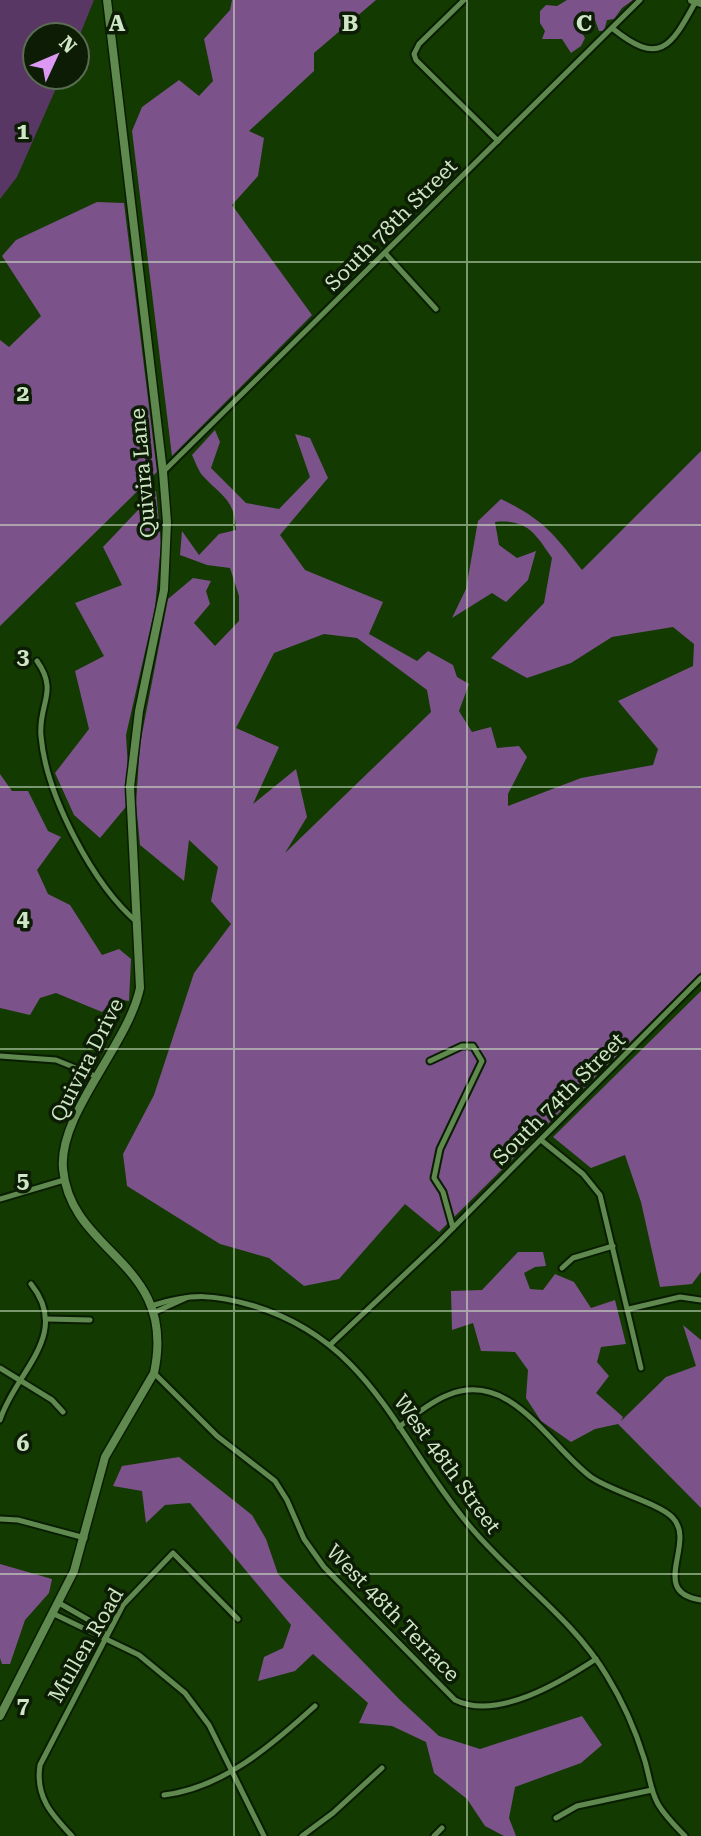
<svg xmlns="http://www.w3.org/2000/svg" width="701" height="1836" viewBox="0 0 701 1836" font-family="'Roboto Serif',serif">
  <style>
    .green { fill: #583764 }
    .forest { fill: #7c528a; fill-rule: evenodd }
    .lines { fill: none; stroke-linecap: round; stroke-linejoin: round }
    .street-casing { stroke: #091d02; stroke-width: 9 }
    .secondary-casing { stroke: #091d02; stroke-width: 11 }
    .street { stroke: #5f894e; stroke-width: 5 }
    .secondary { stroke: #5f894e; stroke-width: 8 }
    .grid { fill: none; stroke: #cfe6c6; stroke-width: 2; stroke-opacity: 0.55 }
    .labels { text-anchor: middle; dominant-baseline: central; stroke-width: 7; stroke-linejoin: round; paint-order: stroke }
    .street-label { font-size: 21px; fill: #cfe6c6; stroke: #0c1c05 }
    .grid-label { font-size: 23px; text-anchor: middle; font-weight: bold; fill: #cfe6c6; stroke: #0c1c05; stroke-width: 7; stroke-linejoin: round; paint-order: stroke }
  </style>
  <rect width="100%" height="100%" fill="#133a00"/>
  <polygon class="green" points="0,0 94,0 77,42 77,35 35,35 35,77 61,77 17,177 0,199"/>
  <g class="forest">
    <polygon points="232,0 376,0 314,53 314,71 249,131 264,138 258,176 232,205 312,315 172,456 132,131 142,107 179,80 199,96 213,81 204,39 230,10"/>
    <polygon points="567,0 633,0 622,8 614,19 607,20 604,31 599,31 594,17 582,11 574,19 585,38 581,46 571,53 562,39 542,39 545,31 540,23 540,11 546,5 557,6"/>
    <polygon points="97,202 124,203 157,472 0,626 0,340 9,347 41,316 2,256 16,240"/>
    <path d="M 215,430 L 220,442 L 211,468 L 246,503 L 279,509 L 310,477 L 295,434 L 310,438 L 328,478 L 280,535 L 305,570 L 383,602 L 369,634 L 417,661 L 428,651 L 453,665 L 457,677 L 469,684 L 459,711 L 472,732 L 491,727 L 497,748 L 519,746 L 527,757 L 508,794 L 508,806 L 581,778 L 653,765 L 658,749 L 618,701 L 693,666 L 694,644 L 673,627 L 612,637 L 571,663 L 527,678 L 491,658 L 544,603 L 552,558 C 535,533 527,519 495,522 L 499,545 L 517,558 L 536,551 L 528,580 L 506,602 L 492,593 L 452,618 L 466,589 L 478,521 L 501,499 C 544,520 553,533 582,570 L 701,451 L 701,972 L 439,1232 L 405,1204 L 339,1279 L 304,1286 L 269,1258 L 220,1244 L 127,1186 L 123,1154 L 154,1095 L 194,973 L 231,924 L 211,901 L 218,867 L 189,840 L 184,881 L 140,845 L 136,804 L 140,744 L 168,599 L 193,578 L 211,581 L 206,591 L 210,604 L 194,623 L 215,646 L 239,621 L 239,596 L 230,568 L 207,565 L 180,555 L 182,531 L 199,555 L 219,534 L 236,530 C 235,499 221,496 202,475 C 198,470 195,461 192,455 ZM 324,634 L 357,638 L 427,690 L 431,712 L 285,853 L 307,817 L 296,769 L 253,804 L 279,747 L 236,728 L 274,653 Z"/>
    <polygon points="156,491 161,544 155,608 126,735 130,802 100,838 74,815 55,773 89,729 75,671 104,656 75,603 122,585 103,547"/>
    <polygon points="0,774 12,791 28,791 48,831 61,837 37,870 48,894 70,905 102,955 119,949 131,959 129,1001 114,999 102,1012 56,993 40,998 30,1015 0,1008"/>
    <polygon points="701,991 701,1272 692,1284 660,1287 641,1202 625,1155 591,1168 553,1137"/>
    <polygon points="518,1252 543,1252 546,1266 535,1267 524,1273 530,1289 543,1290 555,1274 574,1282 591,1308 615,1300 626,1344 601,1347 597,1362 609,1376 596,1393 623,1417 621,1421 666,1377 696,1366 683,1325 701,1340 701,1508 618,1424 595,1429 571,1442 541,1421 526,1398 528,1370 515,1352 481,1351 473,1323 452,1330 451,1291 482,1290"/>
    <polygon points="179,1457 252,1515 266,1539 278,1574 400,1700 439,1736 480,1749 582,1716 602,1745 581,1763 515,1787 509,1818 516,1836 504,1836 485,1826 467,1799 434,1773 426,1742 392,1726 359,1723 368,1703 313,1654 295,1671 258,1681 264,1657 283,1648 291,1625 190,1503 165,1505 146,1523 142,1491 113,1486 122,1466"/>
    <polygon points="0,1564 52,1579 49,1593 25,1620 10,1664 2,1664 0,1658"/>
  </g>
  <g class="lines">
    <g class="street-casing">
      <g id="street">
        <polyline points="464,0 419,44 414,54 416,60 498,141"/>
        <path d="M 612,28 C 659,66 670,49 696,1"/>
        <polyline points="385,253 436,309"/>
        <polyline points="163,472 640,0"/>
        <path d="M 37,661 C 59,692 38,704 41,736 C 46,795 93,885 138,923"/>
        <polyline points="0,1056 56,1060 98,1077"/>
        <polyline points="430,1061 462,1046 473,1046 482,1061 440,1149 434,1178 443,1192 453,1228"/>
        <polyline points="541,1140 583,1174 600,1195 641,1368"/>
        <polyline points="0,1199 64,1180"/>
        <polyline points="562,1268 573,1258 613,1246"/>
        <path d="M 151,1306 C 191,1293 214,1294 254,1306 C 371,1342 396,1438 468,1524 C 512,1578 571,1616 607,1676 C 623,1702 635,1729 644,1758 C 649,1773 650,1790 658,1804 C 665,1816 675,1826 685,1836"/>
        <polyline points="629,1309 680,1297 701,1300"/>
        <polyline points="153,1313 186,1298"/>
        <polyline points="47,1319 90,1320"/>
        <polyline points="331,1344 439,1242 701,978"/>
        <polyline points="0,1368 52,1400 63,1412"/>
        <path d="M 154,1373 L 217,1436 L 275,1481 L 287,1500 L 304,1539 L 324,1567 L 455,1700 C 497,1721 561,1682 596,1659"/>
        <path d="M 0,1420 C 15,1372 72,1335 31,1284"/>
        <path d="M 399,1427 C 414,1416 430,1402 448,1395 C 511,1369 549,1446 591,1477 C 613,1492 658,1503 672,1517 C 698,1542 647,1592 701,1600"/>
        <polyline points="0,1519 18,1520 85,1538"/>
        <polyline points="59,1603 101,1627 106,1636"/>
        <polyline points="54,1614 139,1655 185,1693 209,1725 264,1836"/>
        <path d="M 164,1795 C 223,1788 272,1745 315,1706"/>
        <polyline points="556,1818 577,1806 652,1790"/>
        <path d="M 72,1836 C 52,1815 35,1797 40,1765 L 123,1605 L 173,1553 L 238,1619"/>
        <polyline points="302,1836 333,1813 382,1768"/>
        <polyline points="434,1836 442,1828"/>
      </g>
    </g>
    <g class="secondary-casing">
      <g id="secondary">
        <polyline points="692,0 701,3"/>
        <path d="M 0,1716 L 74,1571 L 105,1457 L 154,1373 C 178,1261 71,1255 63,1169 C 58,1114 128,1045 140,988 L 130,787 L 139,711 L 164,590 L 167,522 L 163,472 L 107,0"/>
      </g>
    </g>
    <use href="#street" class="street"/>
    <use href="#secondary" class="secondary"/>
  </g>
  <path class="grid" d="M 234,0 L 234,1836M 467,0 L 467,1836M 0,262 L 701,262M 0,525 L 701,525M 0,787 L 701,787M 0,1049 L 701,1049M 0,1311 L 701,1311M 0,1574 L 701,1574"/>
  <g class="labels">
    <g class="street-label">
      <text transform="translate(391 225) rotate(-45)">South 78th Street</text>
      <text transform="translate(143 473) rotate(-95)">Quivira Lane</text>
      <text transform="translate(87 1060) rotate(-63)">Quivira Drive</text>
      <text transform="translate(559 1099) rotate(-45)">South 74th Street</text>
      <text transform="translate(447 1464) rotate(54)">West 48th Street</text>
      <text transform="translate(393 1613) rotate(46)">West 48th Terrace</text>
      <text transform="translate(86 1645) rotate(-60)">Mullen Road</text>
    </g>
  </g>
  <g class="grid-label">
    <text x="117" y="31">A</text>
    <text x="350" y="31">B</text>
    <text x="584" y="31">C</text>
    <text x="23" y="139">1</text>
    <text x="23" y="401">2</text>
    <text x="23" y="664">3</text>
    <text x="23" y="926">4</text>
    <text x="23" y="1188">5</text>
    <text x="23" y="1451">6</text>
    <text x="23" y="1713">7</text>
  </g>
  <g transform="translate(56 56) rotate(46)"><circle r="33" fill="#0c1c05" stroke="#5a6d52" stroke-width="2"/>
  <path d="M0-5L12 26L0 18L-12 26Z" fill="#dc99f4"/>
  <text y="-10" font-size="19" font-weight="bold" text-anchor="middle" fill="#cfe6c6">N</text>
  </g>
</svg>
